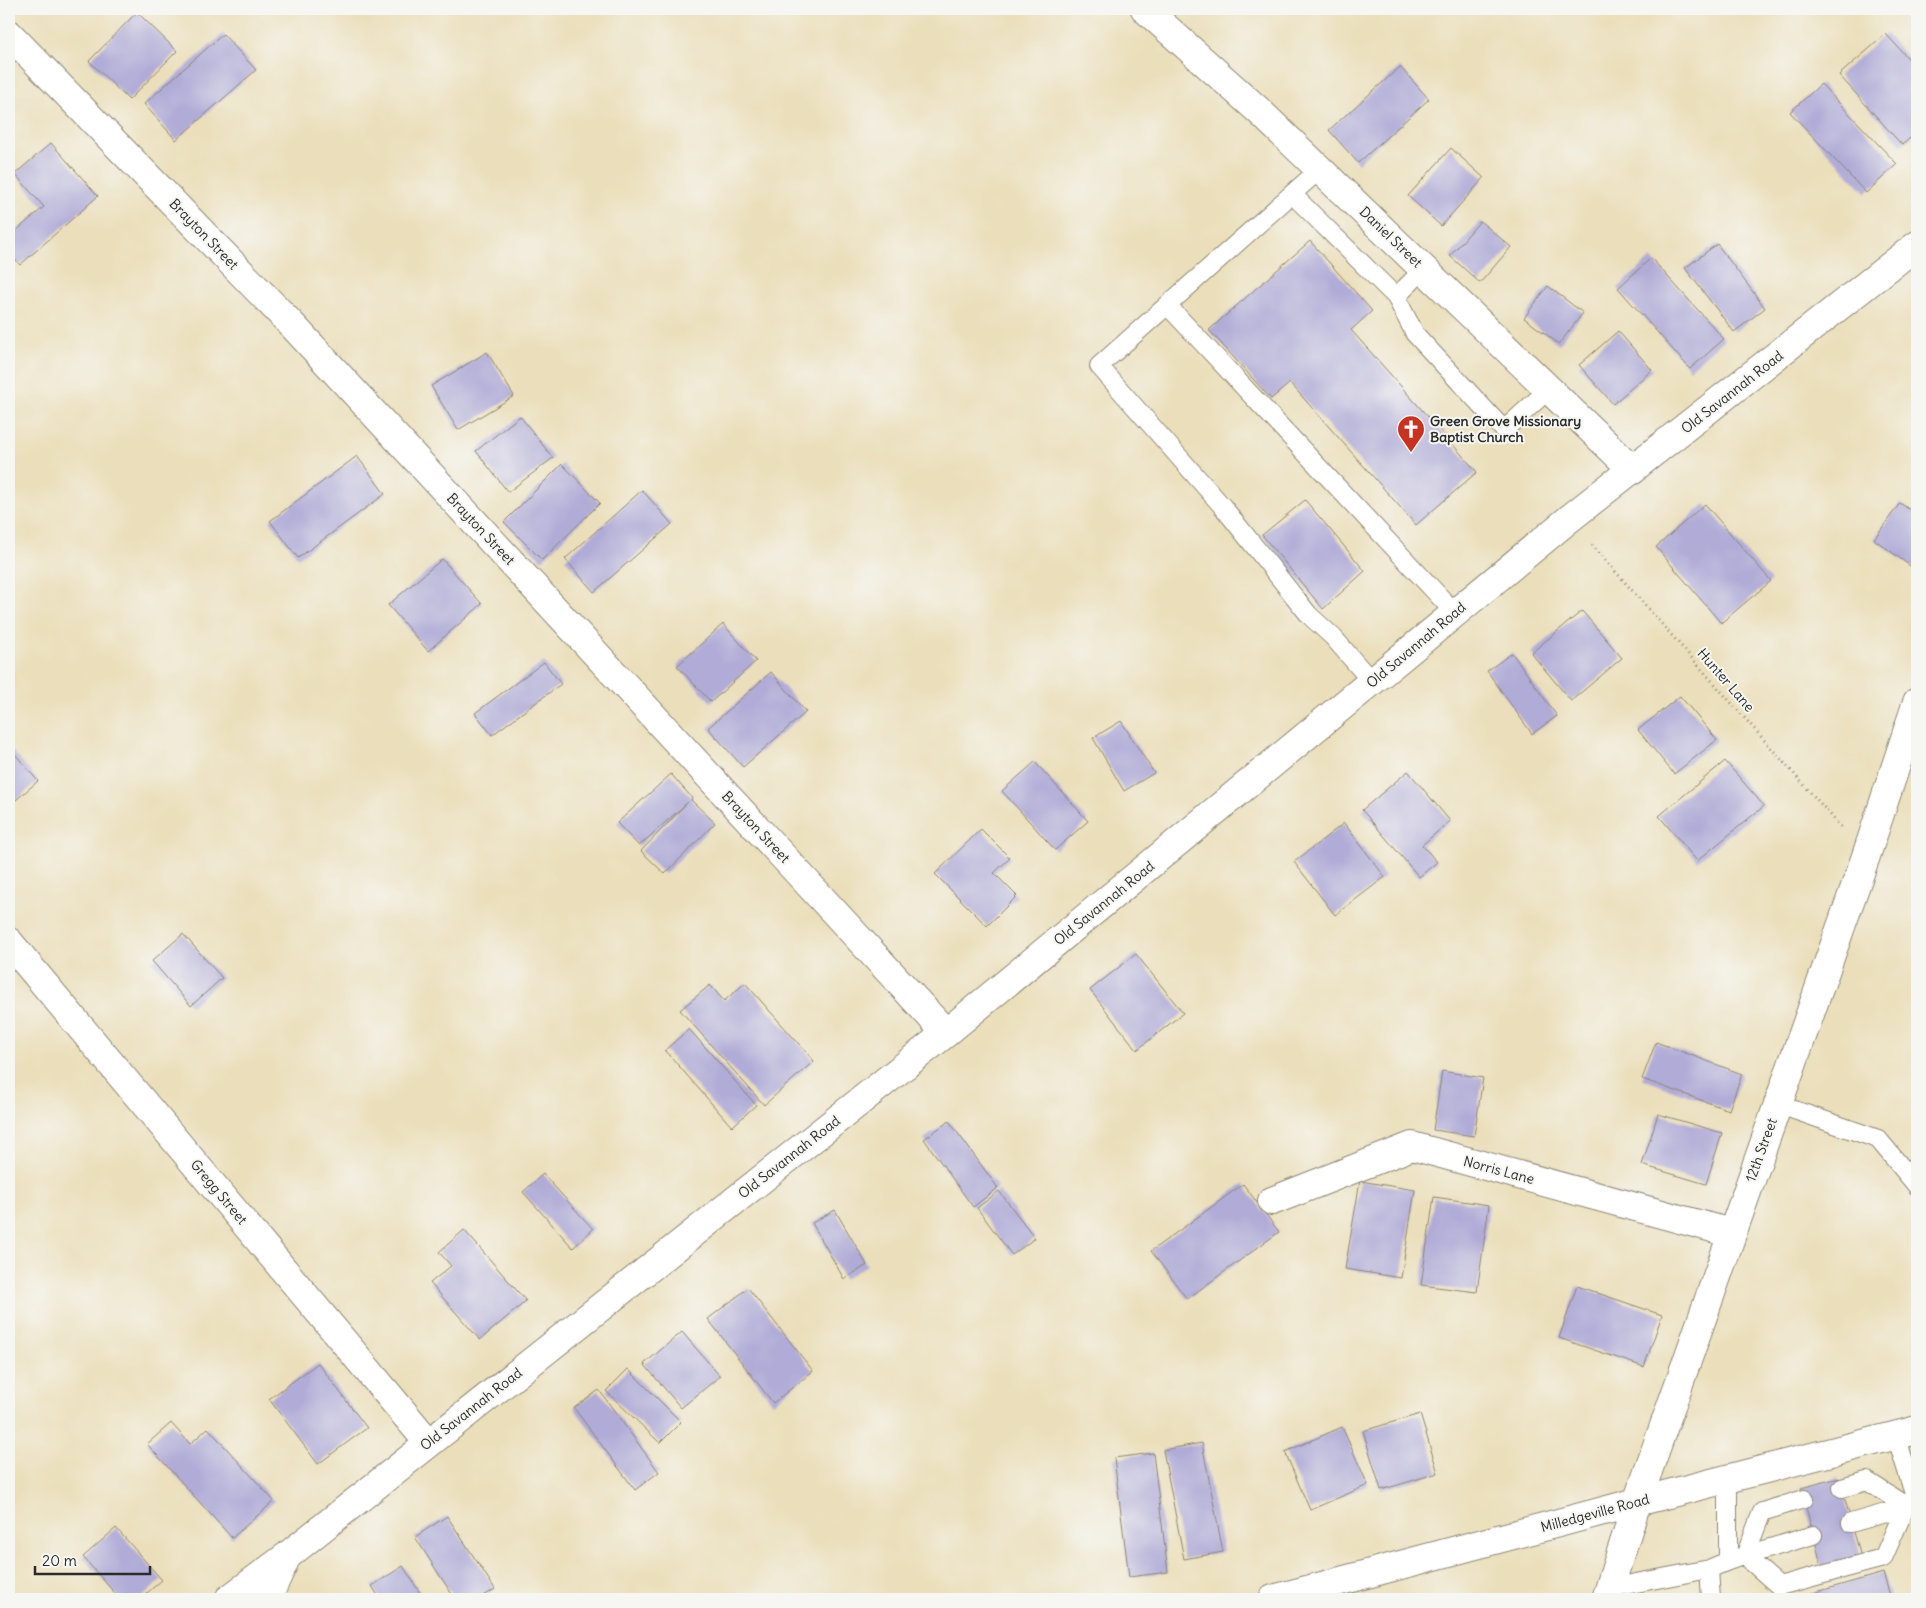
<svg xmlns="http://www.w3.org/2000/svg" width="1926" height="1608" viewBox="0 0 1926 1608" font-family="Delius,sans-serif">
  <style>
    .building { fill: #b1acd7 }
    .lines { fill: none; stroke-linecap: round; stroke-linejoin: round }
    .service-casing { stroke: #8b8573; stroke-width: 20 }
    .minor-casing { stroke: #8b8573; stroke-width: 30 }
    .tertiary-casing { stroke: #8b8573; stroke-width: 30 }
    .secondary-casing { stroke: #8b8573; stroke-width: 30 }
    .path { stroke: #8b8573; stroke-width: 3; stroke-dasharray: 1 4; stroke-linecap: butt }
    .service { stroke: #fff; stroke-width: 18 }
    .minor { stroke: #fff; stroke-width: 28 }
    .tertiary { stroke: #fff; stroke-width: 28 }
    .secondary { stroke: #fff; stroke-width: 28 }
    .labels { text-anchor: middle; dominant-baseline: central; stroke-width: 4; stroke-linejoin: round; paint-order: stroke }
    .street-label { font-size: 14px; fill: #2b2b2b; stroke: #f6f6f2 }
    .poi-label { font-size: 14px; font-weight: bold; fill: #2b2b2b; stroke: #f6f6f2; text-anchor: start }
  </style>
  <rect width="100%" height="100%" fill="#f6f6f2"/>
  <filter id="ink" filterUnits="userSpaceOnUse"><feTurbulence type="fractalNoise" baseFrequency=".02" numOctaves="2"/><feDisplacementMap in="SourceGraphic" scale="10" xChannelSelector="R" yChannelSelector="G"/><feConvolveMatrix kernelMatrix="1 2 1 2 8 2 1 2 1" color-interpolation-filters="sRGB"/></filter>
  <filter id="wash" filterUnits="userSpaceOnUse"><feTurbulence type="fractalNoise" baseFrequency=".0096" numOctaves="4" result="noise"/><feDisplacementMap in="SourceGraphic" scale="20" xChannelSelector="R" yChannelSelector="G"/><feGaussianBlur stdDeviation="1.12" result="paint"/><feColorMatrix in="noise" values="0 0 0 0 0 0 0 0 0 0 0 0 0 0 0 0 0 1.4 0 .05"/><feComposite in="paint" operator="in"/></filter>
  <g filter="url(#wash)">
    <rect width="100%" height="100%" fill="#ebdfbb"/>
    <g id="blocks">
      <g class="building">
        <polygon points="137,12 177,51 129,100 89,61"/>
        <polygon points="223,34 256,70 176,140 144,104"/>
        <polygon points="1886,34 1917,68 1917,132 1902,145 1839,75"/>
        <polygon points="1400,67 1429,99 1358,163 1329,130"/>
        <polygon points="1821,84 1897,164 1866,193 1790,112"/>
        <polygon points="51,143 98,196 20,265 9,252 9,237 44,207 15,174"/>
        <polygon points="1451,148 1484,178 1441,226 1408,196"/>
        <polygon points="1480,221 1511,247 1480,283 1450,256"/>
        <polygon points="1310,241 1372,311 1351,330 1477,472 1416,525 1290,383 1271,399 1209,330"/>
        <polygon points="1717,244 1765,308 1734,332 1685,268"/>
        <polygon points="1651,258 1724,339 1690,369 1618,288"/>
        <polygon points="1548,286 1583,313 1559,344 1524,318"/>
        <polygon points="1618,331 1652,370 1613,404 1579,365"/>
        <polygon points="487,352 514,396 458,430 431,386"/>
        <polygon points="520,416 553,458 508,492 476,451"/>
        <polygon points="357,456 385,494 298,558 270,521"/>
        <polygon points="562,464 600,503 542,560 504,522"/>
        <polygon points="642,490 672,524 594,592 565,559"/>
        <polygon points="1305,500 1365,571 1323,609 1262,535"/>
        <polygon points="1900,503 1917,515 1917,571 1874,539"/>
        <polygon points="1705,504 1771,581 1721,623 1656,547"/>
        <polygon points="442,559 482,604 428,651 388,605"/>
        <polygon points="1582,611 1622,658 1571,701 1531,653"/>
        <polygon points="723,624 756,661 711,702 677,666"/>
        <polygon points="1512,653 1557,716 1532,734 1487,671"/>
        <polygon points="544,662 561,684 492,735 475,713"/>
        <polygon points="771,672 806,712 743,767 708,728"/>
        <polygon points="1680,696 1717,740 1674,774 1638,730"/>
        <polygon points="1121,721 1154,773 1124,791 1093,738"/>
        <polygon points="9,747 38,781 9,806"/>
        <polygon points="1725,761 1764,806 1697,861 1659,816"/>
        <polygon points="1035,762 1088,821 1055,850 1002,791"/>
        <polygon points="1408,771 1450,821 1422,845 1437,862 1419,877 1362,810"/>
        <polygon points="671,774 692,798 691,800 715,823 665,874 641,851 688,802 639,846 617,823"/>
        <polygon points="1344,823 1385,877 1335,915 1294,862"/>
        <polygon points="981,829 1010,858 994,873 1017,896 987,926 935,874"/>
        <polygon points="183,934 222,978 191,1006 152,961"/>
        <polygon points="1136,954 1183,1013 1137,1050 1090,990"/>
        <polygon points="745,983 814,1061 764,1105 680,1010 710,985 724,1001"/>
        <polygon points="689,1029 756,1105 732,1127 665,1050"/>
        <polygon points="1656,1042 1742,1074 1729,1110 1642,1079"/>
        <polygon points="1442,1071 1483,1078 1474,1136 1433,1130"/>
        <polygon points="1658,1114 1722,1133 1706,1184 1642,1165"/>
        <polygon points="949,1121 998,1188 973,1207 924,1139"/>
        <polygon points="543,1174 593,1229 573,1248 523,1192"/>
        <polygon points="1360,1181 1415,1190 1401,1278 1345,1269"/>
        <polygon points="1243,1184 1279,1232 1187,1299 1151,1251"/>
        <polygon points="999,1191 1035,1238 1012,1255 977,1208"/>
        <polygon points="1434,1197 1489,1205 1477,1292 1421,1285"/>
        <polygon points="835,1210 867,1265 844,1279 812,1223"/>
        <polygon points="464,1230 526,1301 480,1340 430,1283 451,1266 439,1252"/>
        <polygon points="1577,1286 1662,1315 1644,1367 1559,1338"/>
        <polygon points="748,1288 813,1371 773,1403 708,1319"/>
        <polygon points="682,1332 720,1376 681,1408 644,1364"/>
        <polygon points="318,1363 367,1428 318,1464 269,1399"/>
        <polygon points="628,1369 681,1422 660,1443 606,1391"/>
        <polygon points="599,1390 659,1472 635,1490 574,1408"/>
        <polygon points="1420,1414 1438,1473 1381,1490 1363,1431"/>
        <polygon points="171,1423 190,1444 208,1428 274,1501 232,1538 147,1444"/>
        <polygon points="1342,1427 1368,1485 1310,1510 1285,1452"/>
        <polygon points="1202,1443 1223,1552 1184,1559 1163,1450"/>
        <polygon points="1153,1453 1168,1572 1129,1577 1114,1458"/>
        <polygon points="1839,1478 1861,1557 1822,1568 1801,1488"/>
        <polygon points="447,1516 495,1589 479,1599 455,1599 415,1537"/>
        <polygon points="116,1528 162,1580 140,1599 120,1599 83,1557"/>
        <polygon points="403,1566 424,1599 380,1599 372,1586"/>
        <polygon points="1883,1573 1891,1599 1792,1599"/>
      </g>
    </g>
  </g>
  <g filter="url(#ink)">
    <use href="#blocks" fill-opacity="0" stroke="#8b8573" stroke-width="1"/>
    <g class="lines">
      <g class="service-casing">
        <g id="service">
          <polyline points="1320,169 1099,366 1223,507 1309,615 1333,637 1372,682"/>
          <polyline points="1293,195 1396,297 1415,334 1504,430 1549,389"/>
          <polyline points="1396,297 1424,269"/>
          <polyline points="1168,306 1455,613"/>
          <polyline points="1777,1104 1878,1139 1917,1186"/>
          <polyline points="1728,1478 1728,1561"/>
          <polyline points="1842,1488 1867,1481 1906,1506"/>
          <polyline points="1851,1523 1917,1504 1896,1435"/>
          <polyline points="1745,1556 1779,1586 1883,1558 1906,1506"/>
          <polyline points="1745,1556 1762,1512 1804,1499"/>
          <polyline points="1709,1569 1711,1599"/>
          <polyline points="1610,1588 1709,1569 1728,1561 1813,1535"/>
        </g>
      </g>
      <g class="minor-casing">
        <g id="minor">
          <polyline points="1145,9 1258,110 1633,470"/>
          <polyline points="9,34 295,328 946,1033"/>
          <polyline points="9,942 428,1442"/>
          <polyline points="1272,1201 1412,1146 1731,1233"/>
        </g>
      </g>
      <g class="tertiary-casing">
        <g id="tertiary">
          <polyline points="229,1599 287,1556 946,1033 1569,519 1917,245"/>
          <polyline points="267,1599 286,1558"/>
          <polyline points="1606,1599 1637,1502 1866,856 1917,702"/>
        </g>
      </g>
      <g class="secondary-casing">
        <polyline id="secondary" points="1273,1599 1637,1502 1917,1430"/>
      </g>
      <polyline class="path" points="1592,545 1841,827"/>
      <use href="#service" class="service"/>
      <use href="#minor" class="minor"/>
      <use href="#tertiary" class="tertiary"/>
      <use href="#secondary" class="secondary"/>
    </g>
  </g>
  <defs>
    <g id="church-pin" transform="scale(1.4375)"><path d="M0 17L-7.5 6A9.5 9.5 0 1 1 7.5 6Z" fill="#c8321e" stroke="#f6f6f2"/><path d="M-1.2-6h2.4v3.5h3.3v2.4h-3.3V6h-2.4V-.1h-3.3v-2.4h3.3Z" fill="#fff"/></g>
  </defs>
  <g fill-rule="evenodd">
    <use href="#church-pin" x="1411" y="429"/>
  </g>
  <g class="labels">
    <g class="street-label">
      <text transform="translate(204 234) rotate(46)">Brayton Street</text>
      <text transform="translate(1391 237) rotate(44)">Daniel Street</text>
      <text transform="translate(1732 392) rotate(-38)">Old Savannah Road</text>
      <text transform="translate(481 529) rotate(47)">Brayton Street</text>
      <text transform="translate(1416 645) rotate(-40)">Old Savannah Road</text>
      <text transform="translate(1726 680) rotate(49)">Hunter Lane</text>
      <text transform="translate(756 827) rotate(47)">Brayton Street</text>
      <text transform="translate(1104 903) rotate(-39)">Old Savannah Road</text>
      <text transform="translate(1761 1150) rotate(-70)">12th Street</text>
      <text transform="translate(789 1157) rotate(-38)">Old Savannah Road</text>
      <text transform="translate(1499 1170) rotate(15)">Norris Lane</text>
      <text transform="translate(219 1192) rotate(50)">Gregg Street</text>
      <text transform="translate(471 1409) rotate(-38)">Old Savannah Road</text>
      <text transform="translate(1595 1513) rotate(-15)">Milledgeville Road</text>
    </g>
    <g class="poi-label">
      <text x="1430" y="421">Green Grove Missionary<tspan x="1430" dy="16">Baptist Church</tspan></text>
    </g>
  </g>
  <rect width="1926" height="1608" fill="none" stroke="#f6f6f2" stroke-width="30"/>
  <path d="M35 1566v8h115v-8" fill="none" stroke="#2b2b2b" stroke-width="2.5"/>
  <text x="42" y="1566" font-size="15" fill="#2b2b2b" stroke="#f6f6f2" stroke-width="4" paint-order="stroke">20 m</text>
</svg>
